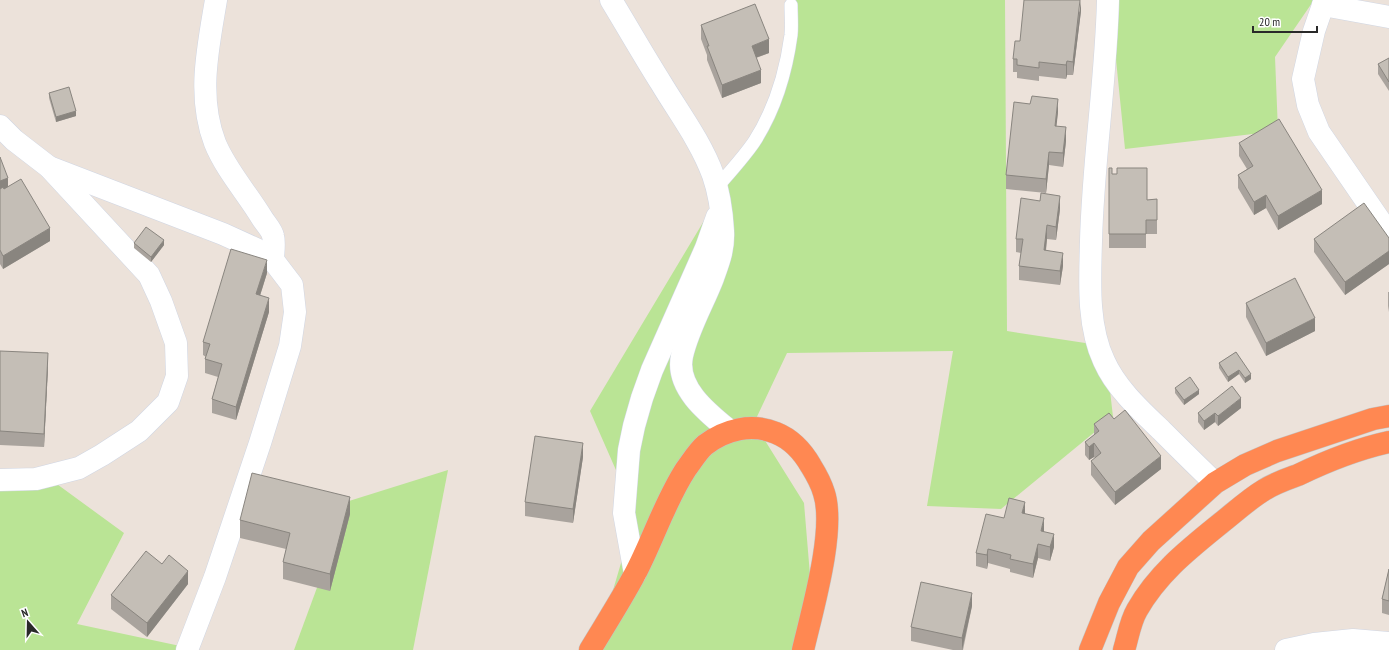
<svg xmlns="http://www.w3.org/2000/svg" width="1389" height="650" viewBox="0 0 1389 650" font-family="'PT Sans Narrow',sans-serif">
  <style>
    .green { fill: #bae495 }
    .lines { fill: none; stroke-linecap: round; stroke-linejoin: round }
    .lane-casing { stroke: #d0d6e3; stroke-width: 14 }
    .street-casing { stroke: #d0d6e3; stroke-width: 23 }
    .secondary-casing { stroke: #d0d6e3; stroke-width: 23 }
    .highway-casing { stroke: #c3c3c3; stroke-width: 23 }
    .lane { stroke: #fff; stroke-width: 13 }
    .street { stroke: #fff; stroke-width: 22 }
    .secondary { stroke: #fff; stroke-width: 22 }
    .highway { stroke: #ff8852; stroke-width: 22 }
    .wall { fill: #a9a39d }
    .shaded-wall { fill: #89857f }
    .building { fill: #c4beb6; stroke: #89857f }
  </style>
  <rect width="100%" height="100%" fill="#ece2da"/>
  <g class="green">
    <polygon points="796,0 1005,0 1007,331 1105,346 1113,417 1001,509 927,506 953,351 787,353 754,423 804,503 810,575 798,650 583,650 603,624 629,536 630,502 590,411 729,179 762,133"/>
    <polygon points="1110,0 1314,0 1275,57 1278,131 1125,149"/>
    <polygon points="448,470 413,650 294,650 349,501"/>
    <polygon points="0,478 50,479 124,533 77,624 199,650 0,650"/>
  </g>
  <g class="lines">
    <g class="lane-casing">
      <path id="lane" d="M 717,187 C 729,173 743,158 754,142 C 774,111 786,72 791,35 C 792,26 791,15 791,5"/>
    </g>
    <g class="street-casing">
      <g id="street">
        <path d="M 216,0 C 208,48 197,96 215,143 C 226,170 247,193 262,218 C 265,223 272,230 273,236 C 275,243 273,253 273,260"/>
        <path d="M 1108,0 C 1106,81 1093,161 1091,241 C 1090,280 1087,325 1104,361 C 1116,388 1139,409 1161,430 C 1179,448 1197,466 1215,483"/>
        <polyline points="1327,0 1323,5 1314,31 1303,79 1308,105 1319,132 1389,234"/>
        <polyline points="1323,5 1389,17"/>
        <polyline points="0,480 36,479 79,468 102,455 139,431 168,402 177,376 176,343 161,301 149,275 49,167"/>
        <polyline points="1286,650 1314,644 1353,640 1389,643"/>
      </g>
    </g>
    <g class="secondary-casing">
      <g id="secondary">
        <path d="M 611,0 C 628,28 644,56 661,83 C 679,113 701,142 713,175 C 719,192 722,213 723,231 C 724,249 719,261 713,278 C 703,304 688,329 682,356 C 675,388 709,414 730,431"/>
        <polyline points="0,126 14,140 49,167 223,234 256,249 273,260 292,285 295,312 290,346 260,443 215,577 187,650"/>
        <polyline points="635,574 624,513 629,450 634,426 642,398 652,370 706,248 717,217"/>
      </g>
    </g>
    <g class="highway-casing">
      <g id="highway">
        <path d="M 590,650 C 605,625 621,600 635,574 C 653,540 665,501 686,469 C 692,461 698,451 705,445 C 726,429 752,423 776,433 C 791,439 803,452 811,466 C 816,474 821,483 824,493 C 836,530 812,611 803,650"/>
        <polyline points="1090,650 1109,603 1128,567 1151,541 1215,483 1245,465 1277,451 1373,419 1389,416"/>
        <path d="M 1124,650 C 1128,637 1130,622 1137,610 C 1158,573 1189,549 1221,523 C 1235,512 1249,499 1264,490 C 1275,483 1287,479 1298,475 C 1327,461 1357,449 1389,442"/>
      </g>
    </g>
    <use href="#lane" class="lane"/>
    <use href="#street" class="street"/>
    <use href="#secondary" class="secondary"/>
    <use href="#highway" class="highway"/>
  </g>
  <g class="wall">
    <polygon points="1081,11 1073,75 1067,75 1066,79 1039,76 1039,81 1017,78 1017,72 1013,72 1013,59 1020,41"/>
    <polygon points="701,25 769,53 756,58 761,83 722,98 707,60 707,55 701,39"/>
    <polygon points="1389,58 1389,91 1378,74 1378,64"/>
    <polygon points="49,93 76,116 56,122 49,98"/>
    <polygon points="1058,112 1056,126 1066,141 1063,167 1049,165 1046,193 1006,189 1006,175"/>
    <polygon points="1239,143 1322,204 1278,230 1266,208 1254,215 1238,188 1238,175 1247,169 1239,156"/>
    <polygon points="0,157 8,187 50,241 3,269 0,264"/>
    <polygon points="1109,168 1112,174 1147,200 1157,199 1157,234 1146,234 1146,248 1109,248"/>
    <polygon points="1060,209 1056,240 1047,239 1046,251 1063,266 1060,285 1019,280 1019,266 1021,253 1016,252 1016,239"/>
    <polygon points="1389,238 1389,264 1345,295 1314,252 1314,239"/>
    <polygon points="134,243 164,245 151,262 134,248"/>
    <polygon points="267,273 260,296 269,312 236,420 212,413 212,399 218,377 205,373 205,359 206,357 203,355 203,342"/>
    <polygon points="1388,292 1389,292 1389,312 1388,306"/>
    <polygon points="1246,303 1315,331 1266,356 1246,317"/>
    <polygon points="0,351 48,367 44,447 0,445"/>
    <polygon points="1236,352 1251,379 1245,383 1239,374 1228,382 1219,368 1219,363"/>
    <polygon points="1175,388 1199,394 1184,405 1175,393"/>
    <polygon points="1241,408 1218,426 1215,422 1204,430 1198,422 1198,413"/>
    <polygon points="1114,419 1161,469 1115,505 1091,475 1091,461 1095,458 1094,457 1089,460 1085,455 1085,442 1094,435 1094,424"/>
    <polygon points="583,457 573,523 525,516 525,502"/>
    <polygon points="350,514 330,591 283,579 283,562 286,549 240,538 240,520"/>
    <polygon points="1025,514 1054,547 1050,561 1038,558 1033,578 1010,572 1010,569 988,563 987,569 976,566 976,553 1004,518"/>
    <polygon points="1389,569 1389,615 1382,613 1382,599"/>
    <polygon points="188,584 147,637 111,609 111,595"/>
    <polygon points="972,606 963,650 953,650 911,641 911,627"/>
  </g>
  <g class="shaded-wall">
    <polygon points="1081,0 1081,11 1073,75 1073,62"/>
    <polygon points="769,39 769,53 752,59 752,46"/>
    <polygon points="1067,61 1067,75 1066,79 1066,65"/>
    <polygon points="761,70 761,83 722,98 722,85"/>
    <polygon points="1058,99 1058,112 1055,140 1055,126"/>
    <polygon points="76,111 76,116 56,122 56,117"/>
    <polygon points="1066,127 1066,141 1063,167 1063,153"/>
    <polygon points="1049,152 1049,165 1046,193 1046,179"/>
    <polygon points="8,178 8,192 0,195 0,181"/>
    <polygon points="1322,190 1322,204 1278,230 1278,216"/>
    <polygon points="1266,195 1266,208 1254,215 1254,202"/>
    <polygon points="1060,196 1060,209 1056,240 1056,227"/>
    <polygon points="1047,225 1047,239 1044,264 1044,250"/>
    <polygon points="50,228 50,241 3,269 3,256"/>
    <polygon points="164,240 164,245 151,262 151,257"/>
    <polygon points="1389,251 1389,264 1345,295 1345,282"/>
    <polygon points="1063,253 1063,266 1060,285 1060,271"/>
    <polygon points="267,260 267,273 256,308 256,294"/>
    <polygon points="269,298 269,312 236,420 236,407"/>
    <polygon points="1315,318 1315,331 1266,356 1266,343"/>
    <polygon points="48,353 48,367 44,447 44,434"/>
    <polygon points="1239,370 1239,374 1228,382 1228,377"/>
    <polygon points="1251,374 1251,379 1245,383 1245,378"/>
    <polygon points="1199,390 1199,394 1184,405 1184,400"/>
    <polygon points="1241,398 1241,408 1218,426 1218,416"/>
    <polygon points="1215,413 1215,422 1204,430 1204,421"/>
    <polygon points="583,443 583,457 573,523 573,509"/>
    <polygon points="1094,443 1094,457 1089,460 1089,447"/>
    <polygon points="1161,456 1161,469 1115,505 1115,492"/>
    <polygon points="350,497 350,514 330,591 330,574"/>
    <polygon points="1025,502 1025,516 1022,513"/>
    <polygon points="1044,518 1044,532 1041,531"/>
    <polygon points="1054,534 1054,547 1050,561 1050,547"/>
    <polygon points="1038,544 1038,558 1033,578 1033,564"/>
    <polygon points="988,549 988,563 987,569 987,555"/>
    <polygon points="188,571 188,584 147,637 147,623"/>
    <polygon points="972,593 972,606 962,650 962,638"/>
  </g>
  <g class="building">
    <polygon points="1024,0 1080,0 1073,62 1067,61 1066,65 1039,62 1039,68 1017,65 1017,59 1013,59 1015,41 1020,41"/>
    <polygon points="755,4 769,39 752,46 761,70 722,85 707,46 709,46 701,25"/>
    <polygon points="1389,58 1389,82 1378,64"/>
    <polygon points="69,87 76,111 56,117 49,93"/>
    <polygon points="1032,96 1058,99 1055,126 1066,127 1063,153 1049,152 1046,179 1006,175 1014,102 1030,104"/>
    <polygon points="1279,119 1322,190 1278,216 1266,195 1254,202 1238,175 1253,166 1239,143"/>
    <polygon points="0,157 8,178 0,181"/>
    <polygon points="1109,168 1112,168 1112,174 1117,174 1117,168 1147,168 1147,200 1157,199 1157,220 1146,220 1146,234 1109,234"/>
    <polygon points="21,179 50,228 3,256 0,250 0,189 3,187 4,189"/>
    <polygon points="1041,193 1060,196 1056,227 1047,225 1044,250 1063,253 1060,271 1019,266 1023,239 1016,239 1021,198 1040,201"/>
    <polygon points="1364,203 1389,238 1389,251 1345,282 1314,239"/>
    <polygon points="146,227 164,240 151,257 134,243"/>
    <polygon points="231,249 267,260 256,294 269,298 236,407 212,399 222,364 205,359 210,344 203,342"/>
    <polygon points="1295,278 1315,318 1266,343 1246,303"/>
    <polygon points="0,351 48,353 44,434 0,431"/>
    <polygon points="1236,352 1251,374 1245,378 1239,370 1228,377 1219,363"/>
    <polygon points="1190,377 1199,390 1184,400 1175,388"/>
    <polygon points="1232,386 1241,398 1218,416 1215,413 1204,421 1198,413"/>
    <polygon points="1125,410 1161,456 1115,492 1091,461 1101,453 1094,443 1089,447 1085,442 1099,431 1094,424 1109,413 1114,419"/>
    <polygon points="535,436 583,443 573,509 525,502"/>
    <polygon points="252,473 350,497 330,574 283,562 290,533 240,520"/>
    <polygon points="1009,498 1025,502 1022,513 1044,518 1041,531 1054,534 1050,547 1038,544 1033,564 1010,559 1011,555 988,549 987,555 976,553 986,514 1004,518"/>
    <polygon points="146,551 162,564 169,555 188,571 147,623 111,595"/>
    <polygon points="1389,569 1389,601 1382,599"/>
    <polygon points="921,582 972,593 962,638 911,627"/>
  </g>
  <g transform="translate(28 622) rotate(340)" stroke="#ffffff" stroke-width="3" paint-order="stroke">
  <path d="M0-3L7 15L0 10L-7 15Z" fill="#292929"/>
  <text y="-6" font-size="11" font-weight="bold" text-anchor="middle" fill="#292929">N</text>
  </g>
  <path d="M1253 26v6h64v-6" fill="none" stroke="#292929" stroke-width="2"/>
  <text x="1259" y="26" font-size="12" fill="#292929" stroke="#ffffff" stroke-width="3" paint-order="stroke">20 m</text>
</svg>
